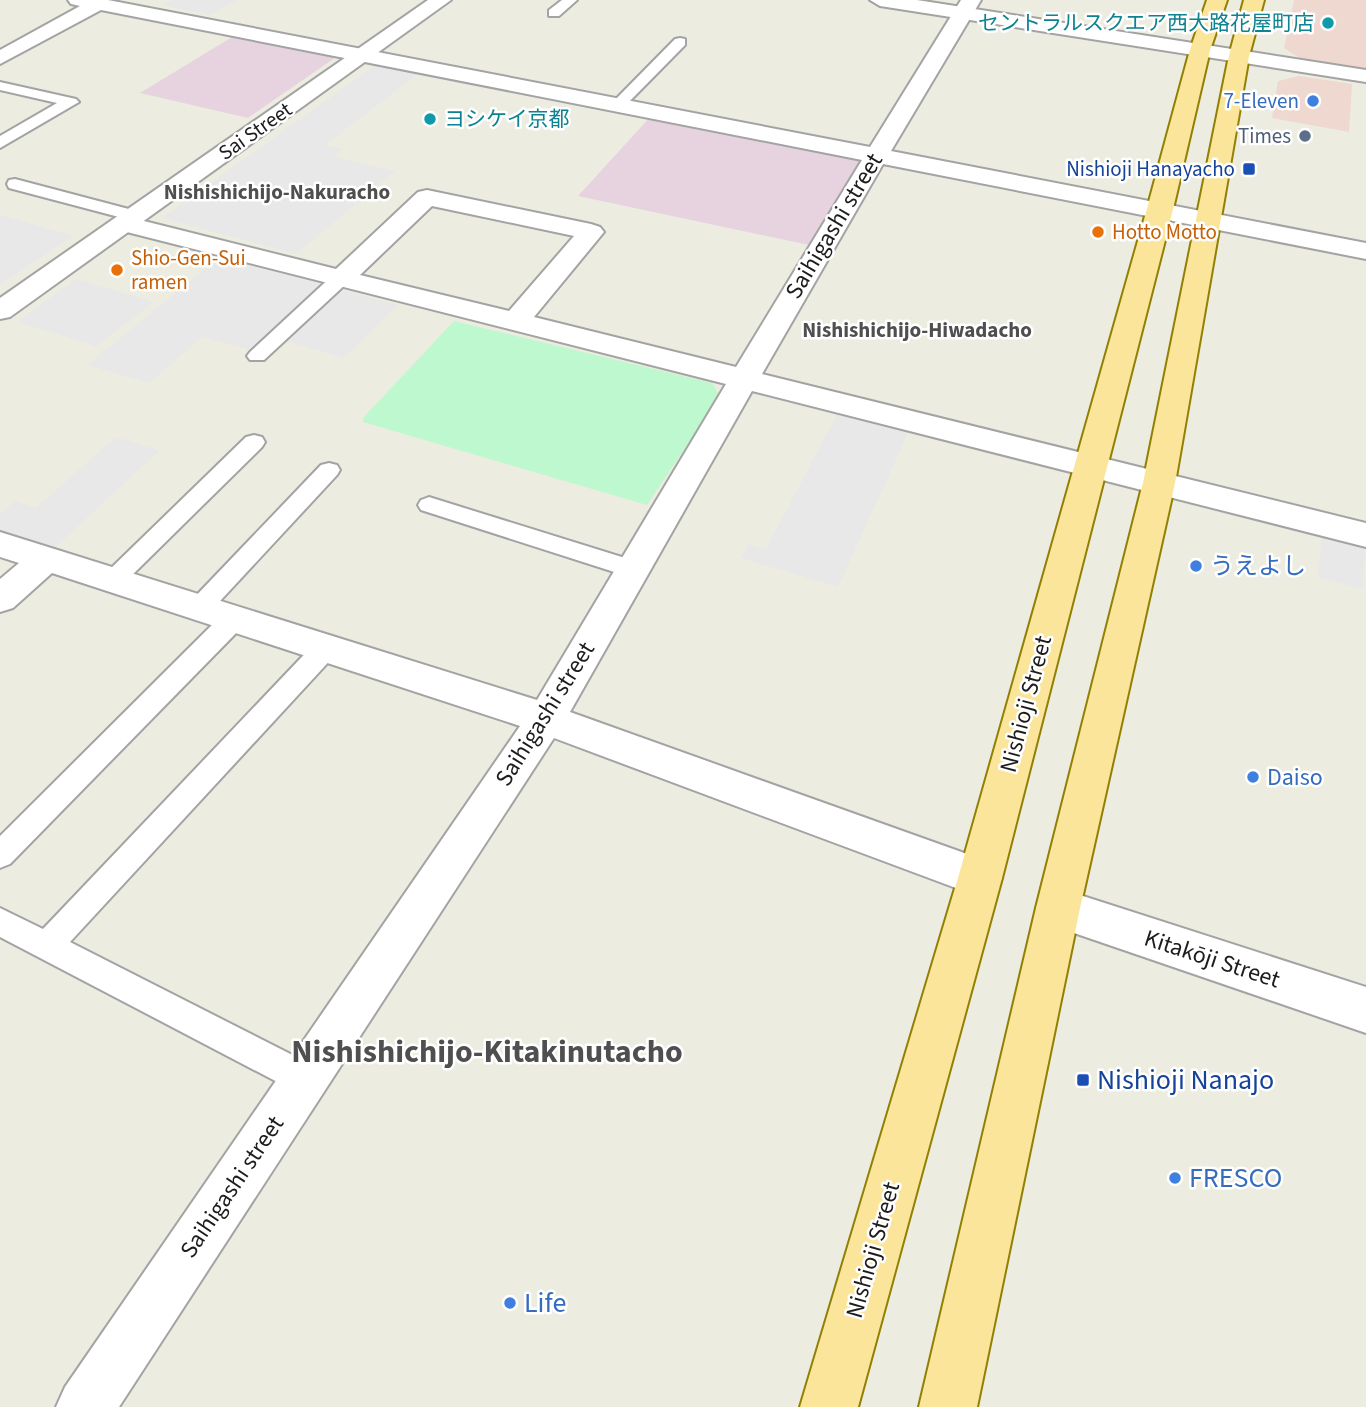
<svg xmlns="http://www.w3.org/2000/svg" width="1366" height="1407" viewBox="0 0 1366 1407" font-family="'Source Sans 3','Noto Sans JP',sans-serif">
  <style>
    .commercial { fill: #eed8d0 }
    .industrial { fill: #e6d3df }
    .park { fill: #bef8cf }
    .parking { fill: #e8e8e8 }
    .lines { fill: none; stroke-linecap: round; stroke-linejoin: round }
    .service-casing { stroke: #a3a3a3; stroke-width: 4 }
    .minor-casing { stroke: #a3a3a3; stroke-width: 4 }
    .tertiary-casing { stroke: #a3a3a3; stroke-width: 4 }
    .primary-casing { stroke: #918003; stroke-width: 4 }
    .service { fill: #fff; fill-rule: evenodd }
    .minor { fill: #fff; fill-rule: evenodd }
    .tertiary { fill: #fff; fill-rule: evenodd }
    .primary { fill: #fae59a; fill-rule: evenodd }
    .culture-dot { fill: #0f9aa8; stroke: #fff; stroke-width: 2.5 }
    .shop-dot { fill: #3f7fe0; stroke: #fff; stroke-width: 2.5 }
    .service-dot { fill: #5c6f8a; stroke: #fff; stroke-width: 2.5 }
    .transit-dot { fill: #1a4fb4; stroke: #fff; stroke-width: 2.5 }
    .food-dot { fill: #e8710a; stroke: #fff; stroke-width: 2.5 }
    .labels { text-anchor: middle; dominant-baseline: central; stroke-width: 5; stroke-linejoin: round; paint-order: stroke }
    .far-culture-label { font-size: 21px; fill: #0d838f; stroke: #fff; text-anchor: end }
    .far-shop-label { font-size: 21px; fill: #366cbe; stroke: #fff; text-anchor: end }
    .far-street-label { font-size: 21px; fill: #1c1c1c; stroke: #fff }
    .far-service-label { font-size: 21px; fill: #4e5e75; stroke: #fff; text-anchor: end }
    .far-transit-label { font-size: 21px; fill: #164399; stroke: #fff; text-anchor: end }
    .far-neighbourhood-label { font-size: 21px; font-weight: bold; fill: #4f4f4f; stroke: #fff }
    .far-food-label { font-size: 21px; fill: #c56008; stroke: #fff; text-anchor: start }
    .street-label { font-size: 24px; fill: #1c1c1c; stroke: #fff }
    .shop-label { font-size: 24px; fill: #366cbe; stroke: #fff; text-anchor: start }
    .near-transit-label { font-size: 28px; fill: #164399; stroke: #fff; text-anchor: start }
    .near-shop-label { font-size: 28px; fill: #366cbe; stroke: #fff; text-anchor: start }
    .near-neighbourhood-label { font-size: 32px; font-weight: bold; fill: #4f4f4f; stroke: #fff }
  </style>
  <rect width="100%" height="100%" fill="#edece1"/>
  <g class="commercial">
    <polygon points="1294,0 1366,0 1366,69 1301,59 1284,48"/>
    <polygon points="1299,76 1352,84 1349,132 1272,118 1278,81"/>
  </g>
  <g class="industrial">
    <polygon points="237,34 339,55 248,118 140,93"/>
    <polygon points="652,115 855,155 863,164 814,246 578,196"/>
  </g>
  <polygon class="park" points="454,321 712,383 720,396 647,505 363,422 363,418"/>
  <g class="parking">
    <polygon points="171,0 236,0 210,15 162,5"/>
    <polygon points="375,65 418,74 325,145 343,149 335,157 395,171 296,254 162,218"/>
    <polygon points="0,216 1,215 73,236 0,285"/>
    <polygon points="218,258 326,285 255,351 202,337 149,383 87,365"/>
    <polygon points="76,279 154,302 96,346 17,322"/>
    <polygon points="342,290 398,305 344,358 285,341"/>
    <polygon points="837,414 908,433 838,587 741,558 748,544 766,549"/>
    <polygon points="116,437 160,450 53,549 0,531 0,514 15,501 36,508"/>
    <polygon points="1322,533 1365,544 1363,589 1318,577"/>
  </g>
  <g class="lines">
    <g class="service-casing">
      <g id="service">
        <polygon points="562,0 577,0 559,16 549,16 549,10"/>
        <polygon points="680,38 685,39 685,45 623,108 613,108 610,105 613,102 675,39"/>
        <polygon points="0,82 76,99 79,102 0,148 0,136 57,103 0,90"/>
        <polygon points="15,179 140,212 143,216 134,221 9,188 7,184 9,180"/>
        <polygon points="340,273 347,275 349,279 347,283 264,360 250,360 247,356 250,352 333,275"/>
        <polygon points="254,435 262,437 265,442 262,447 121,586 113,589 105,586 101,580 105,574 246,437"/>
        <polygon points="329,463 337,465 340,470 337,475 208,614 199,617 190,614 187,608 190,602 321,465"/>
        <polygon points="429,497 641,563 645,569 641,575 633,578 421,510 418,505 421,500"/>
        <polygon points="234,610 243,612 246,619 243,626 10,864 0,868 0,836 225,612"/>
        <polygon points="326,638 335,641 339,648 335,655 70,942 316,1067 321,1079 316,1091 304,1096 0,937 0,908 43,929 317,641"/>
      </g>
    </g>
    <g class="minor-casing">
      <g id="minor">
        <path d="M 68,0 L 108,0 L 870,147 L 961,0 L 981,0 L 891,151 L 1366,243 L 1366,259 L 883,164 L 762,374 L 1366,523 L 1366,547 L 752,391 L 570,712 L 995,864 L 1002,878 L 995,892 L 980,897 L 554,738 L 119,1407 L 56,1407 L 65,1387 L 520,726 L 52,573 L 13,608 L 0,612 L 0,579 L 19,563 L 0,557 L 0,532 L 537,700 L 726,384 L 115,229 L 111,224 L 115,219 L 124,216 L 336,269 L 418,192 L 427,190 L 591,224 L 600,227 L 604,232 L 534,317 L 736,367 L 862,160 L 101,10 L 0,64 L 0,50 L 80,6 L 71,4 ZM 432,206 L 574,236 L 509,311 L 360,275 Z"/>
        <polygon points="1058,888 1366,987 1366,1033 1042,922 1036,908 1042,894"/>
      </g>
    </g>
    <g class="tertiary-casing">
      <g id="tertiary">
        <polygon points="428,0 451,0 10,317 0,319 0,298"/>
        <polygon points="870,0 917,0 1366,70 1366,82 880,6"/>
      </g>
    </g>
    <g class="primary-casing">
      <g id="primary">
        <polygon points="1207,0 1227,0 1210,50 1173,209 1002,878 858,1407 800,1407 958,878 1147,209 1190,50"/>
        <polygon points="1244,0 1264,0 1249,56 1175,483 1080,908 977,1407 919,1407 1036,908 1143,483 1229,56"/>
      </g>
    </g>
    <use href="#service" class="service"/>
    <use href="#minor" class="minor"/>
    <use href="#tertiary" class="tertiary"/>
    <use href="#primary" class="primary"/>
  </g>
  <g class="culture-dot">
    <circle cx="1328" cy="23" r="7"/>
    <circle cx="430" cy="119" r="7"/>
  </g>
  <g class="shop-dot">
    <circle cx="1313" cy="101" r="7"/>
    <circle cx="1196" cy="566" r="7"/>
    <circle cx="1253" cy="777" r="7"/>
    <circle cx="1175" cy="1178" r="7"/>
    <circle cx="510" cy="1303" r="7"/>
  </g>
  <circle class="service-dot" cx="1305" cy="136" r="7"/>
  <g class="transit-dot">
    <rect x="1242" y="162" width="14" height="14" rx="3.5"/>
    <rect x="1076" y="1073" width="14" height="14" rx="3.5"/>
  </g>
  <g class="food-dot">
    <circle cx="1098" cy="232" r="7"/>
    <circle cx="117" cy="270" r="7"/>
  </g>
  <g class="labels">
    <g class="far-culture-label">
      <text x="1314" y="23">セントラルスクエア西大路花屋町店</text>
      <text x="444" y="119" text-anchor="start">ヨシケイ京都</text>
    </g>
    <g class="far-shop-label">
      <text x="1299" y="101">7-Eleven</text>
    </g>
    <g class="far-street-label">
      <text transform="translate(255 131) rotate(-35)">Sai Street</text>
    </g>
    <g class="far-service-label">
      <text x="1291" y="136">Times</text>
    </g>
    <g class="far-transit-label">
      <text x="1235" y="169">Nishioji Hanayacho</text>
    </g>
    <g class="far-neighbourhood-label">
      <text x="277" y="192">Nishishichijo-Nakuracho</text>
      <text x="917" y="330">Nishishichijo-Hiwadacho</text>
    </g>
    <g class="far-food-label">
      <text x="1112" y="232">Hotto Motto</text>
      <text x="131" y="258">Shio-Gen-Sui<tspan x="131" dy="24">ramen</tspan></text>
    </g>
    <g class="street-label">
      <text transform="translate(834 226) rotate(-59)">Saihigashi street</text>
      <text transform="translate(1026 704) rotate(-75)">Nishioji Street</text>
      <text transform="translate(545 714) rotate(-58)">Saihigashi street</text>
      <text transform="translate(1212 959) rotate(18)">Kitakōji Street</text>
      <text transform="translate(232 1187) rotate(-56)">Saihigashi street</text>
      <text transform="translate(873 1250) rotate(-74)">Nishioji Street</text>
    </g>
    <g class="shop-label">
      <text x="1210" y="566">うえよし</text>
      <text x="1267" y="777">Daiso</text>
    </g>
    <g class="near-transit-label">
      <text x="1097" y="1080">Nishioji Nanajo</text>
    </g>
    <g class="near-shop-label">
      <text x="1189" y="1178">FRESCO</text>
      <text x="524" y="1303">Life</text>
    </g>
    <g class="near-neighbourhood-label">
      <text x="487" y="1052">Nishishichijo-Kitakinutacho</text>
    </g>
  </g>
</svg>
